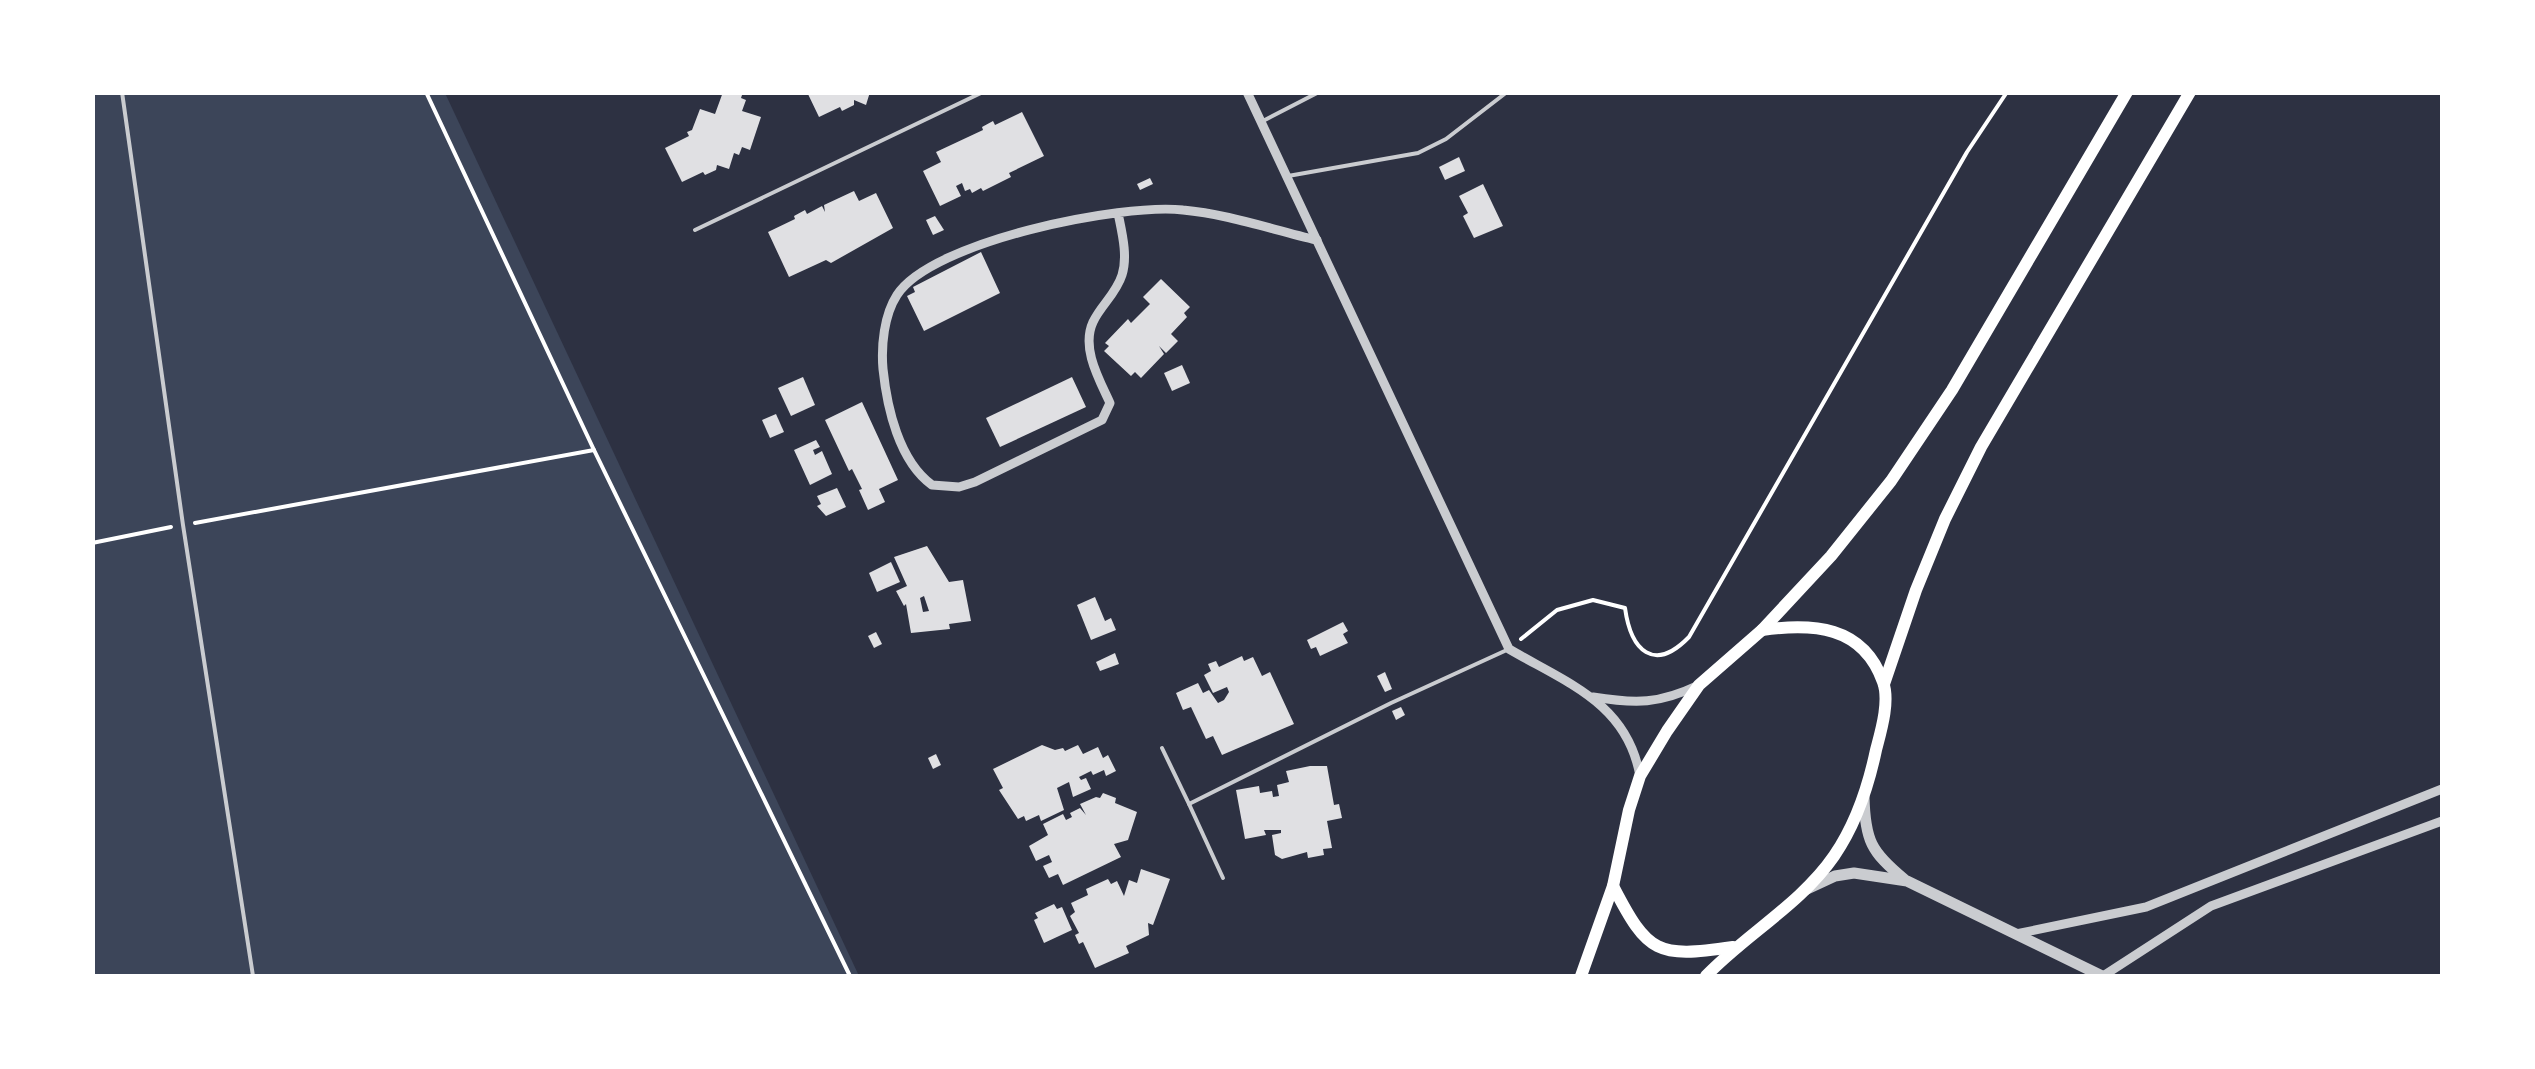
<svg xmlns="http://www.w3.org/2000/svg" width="2535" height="1069" viewBox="0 0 2535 1069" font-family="'Times New Roman',serif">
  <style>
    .green { fill: #3c4559 }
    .building { fill: #e0e0e3; fill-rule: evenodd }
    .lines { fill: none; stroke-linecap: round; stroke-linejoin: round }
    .path { stroke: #fff; stroke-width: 4 }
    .service { stroke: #caccd0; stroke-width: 4 }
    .minor { stroke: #caccd0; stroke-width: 9 }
    .tertiary { stroke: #caccd0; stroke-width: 11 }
    .secondary { stroke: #fff; stroke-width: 12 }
  </style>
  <rect width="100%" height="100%" fill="#2d3142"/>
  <polygon class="green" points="92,93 445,93 859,976 93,976"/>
  <g class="building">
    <polygon points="723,92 743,92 741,98 746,100 742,111 761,117 750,150 742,147 739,155 734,153 729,169 717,165 716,170 705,175 703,172 682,182 665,148 689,136 687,132 692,130 700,109 715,114"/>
    <polygon points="807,92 870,92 866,105 854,100 854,105 842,111 840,107 819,117"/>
    <polygon points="1022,112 1044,156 1009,173 1011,177 983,191 981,188 972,193 970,189 965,191 962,183 956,186 961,196 940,206 923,171 941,162 936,152 983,130 982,127 993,121 995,125"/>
    <polygon points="1459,157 1465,171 1445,180 1439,167"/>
    <polygon points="1150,178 1153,184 1140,190 1137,184"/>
    <polygon points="1483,184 1503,226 1474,238 1463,216 1468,213 1459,196"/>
    <polygon points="854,191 859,201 876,193 893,228 831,263 826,260 789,277 768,232 795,219 794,216 805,210 807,214 822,206 825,212 824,205"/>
    <polygon points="935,216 944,230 933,235 926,220"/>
    <polygon points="981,252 1000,293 924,331 907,296 915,292 913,287"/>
    <polygon points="1161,279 1190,307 1184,313 1187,317 1171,334 1178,341 1166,353 1159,346 1164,354 1141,378 1135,372 1131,376 1104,351 1109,346 1105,343 1128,319 1131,323 1150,304 1143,297"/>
    <polygon points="1182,365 1190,383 1172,391 1164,373"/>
    <polygon points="803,377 815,405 791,416 778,388"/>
    <polygon points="1072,377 1086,407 1000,447 986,418"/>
    <polygon points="862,402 898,480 879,489 885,502 868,510 859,490 862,489 852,469 849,471 825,420"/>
    <polygon points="776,414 784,432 770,438 762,420"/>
    <polygon points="816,440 820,447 813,450 815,455 822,451 832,474 810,485 794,450"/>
    <polygon points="837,488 846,507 826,516 817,506 821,504 817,496"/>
    <path d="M 927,546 L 949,582 L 963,580 L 971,621 L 949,624 L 950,629 L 911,633 L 906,604 L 904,606 L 896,591 L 907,586 L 894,557 ZM 924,596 L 929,611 L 923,612 L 920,598 Z"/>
    <polygon points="891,562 900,582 877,592 869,573"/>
    <polygon points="1095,597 1105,621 1111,618 1116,630 1091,640 1077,605"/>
    <polygon points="1343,622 1348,631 1343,634 1348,643 1320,656 1316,647 1311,649 1307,640"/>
    <polygon points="876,632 882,644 874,648 868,636"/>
    <polygon points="1115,653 1119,664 1100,671 1096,662"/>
    <polygon points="1242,656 1244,661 1253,657 1262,676 1270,672 1294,724 1222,755 1213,736 1206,739 1191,707 1183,710 1176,693 1198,683 1203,693 1209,690 1218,703 1224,700 1229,692 1227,687 1213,693 1204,675 1211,671 1208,664 1216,661 1219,667"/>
    <polygon points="1385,672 1392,689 1385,692 1377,676"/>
    <polygon points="1401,707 1405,715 1396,720 1392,711"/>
    <polygon points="1042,745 1055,750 1063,748 1065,751 1078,745 1083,754 1098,747 1103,758 1108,755 1116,771 1106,776 1104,770 1093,775 1091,771 1079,777 1081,780 1086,778 1091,789 1073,797 1069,782 1057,788 1064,810 1041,821 1039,815 1026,821 1024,816 1018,819 999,790 1003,788 993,769"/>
    <polygon points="936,754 941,765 933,769 928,758"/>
    <polygon points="1310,766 1327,766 1334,805 1339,804 1342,818 1327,821 1332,848 1323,849 1324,855 1308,858 1307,852 1282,859 1275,855 1272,835 1281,833 1281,830 1264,830 1266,835 1245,839 1236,790 1259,786 1260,793 1272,791 1273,797 1279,796 1277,785 1289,782 1286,771"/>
    <polygon points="1103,793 1116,798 1115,803 1137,812 1128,840 1114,844 1121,857 1063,885 1058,874 1049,878 1043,866 1052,862 1049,855 1036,861 1029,846 1048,835 1043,824 1063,814 1066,820 1072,817 1070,813 1080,808 1086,815 1080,804 1096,797 1100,798"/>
    <polygon points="1141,869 1170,879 1153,925 1148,923 1149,935 1126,946 1129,953 1095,968 1083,942 1079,944 1075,935 1079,933 1070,916 1075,912 1071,903 1088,895 1086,889 1108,879 1111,884 1117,881 1124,896 1129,880 1137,883"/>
    <polygon points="1054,904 1057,909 1062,907 1072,930 1044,943 1034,920 1038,918 1035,913"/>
  </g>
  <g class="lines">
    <g class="path">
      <polyline points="426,92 594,450 850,976"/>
      <polyline points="195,523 594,450"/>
      <polyline points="92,543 171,527"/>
      <path d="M 1521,639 L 1557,610 L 1593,600 L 1625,608 C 1631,651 1654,673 1689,637 L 1967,152 L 2007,92"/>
    </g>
    <g class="service">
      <polyline points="122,92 183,525 253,976"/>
      <polyline points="1261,122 1319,92"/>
      <polyline points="1288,176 1418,153 1446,139 1507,92"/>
      <polyline points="695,230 983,92"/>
      <polyline points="1162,748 1189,804 1391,703 1509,649"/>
      <polyline points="1189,804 1223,878"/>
    </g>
    <g class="minor">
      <path d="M 1247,92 L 1509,649 C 1567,683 1627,703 1640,776"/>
      <path d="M 1118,213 C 1122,233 1128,256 1122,275 C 1116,294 1101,305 1093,322 C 1081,348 1099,379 1110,403 L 1102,420 L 975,482 L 959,487 L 932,485 C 899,461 887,408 883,369 C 881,346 884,315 897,295 C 932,241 1122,203 1183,210 C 1228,214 1273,230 1317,240"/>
      <path d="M 1593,697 C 1636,704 1659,704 1699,685"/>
      <polyline points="2016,934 2146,907 2442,789"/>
      <polyline points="2103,976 2211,906 2442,821"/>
    </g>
    <g class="tertiary">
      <path d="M 1864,797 C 1865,840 1871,852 1904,879"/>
      <polyline points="1807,889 1835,876 1854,873 1907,881 2102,976"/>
    </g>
    <g class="secondary">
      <polyline points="1884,684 1916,590 1945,519 1981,447 2190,92"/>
      <path d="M 1613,886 C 1648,954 1657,958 1733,947"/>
      <polyline points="1581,976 1613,886 1629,810 1640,776 1667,731 1699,685 1762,630 1831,556 1891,481 1952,390 2127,92"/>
      <path d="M 1706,976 C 1745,935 1801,904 1834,856 C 1856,824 1868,788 1876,750 C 1881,731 1890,701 1883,682 C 1863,625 1812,623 1762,630"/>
    </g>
  </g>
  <rect width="2535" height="1069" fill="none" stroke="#ffffff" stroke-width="190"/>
</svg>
